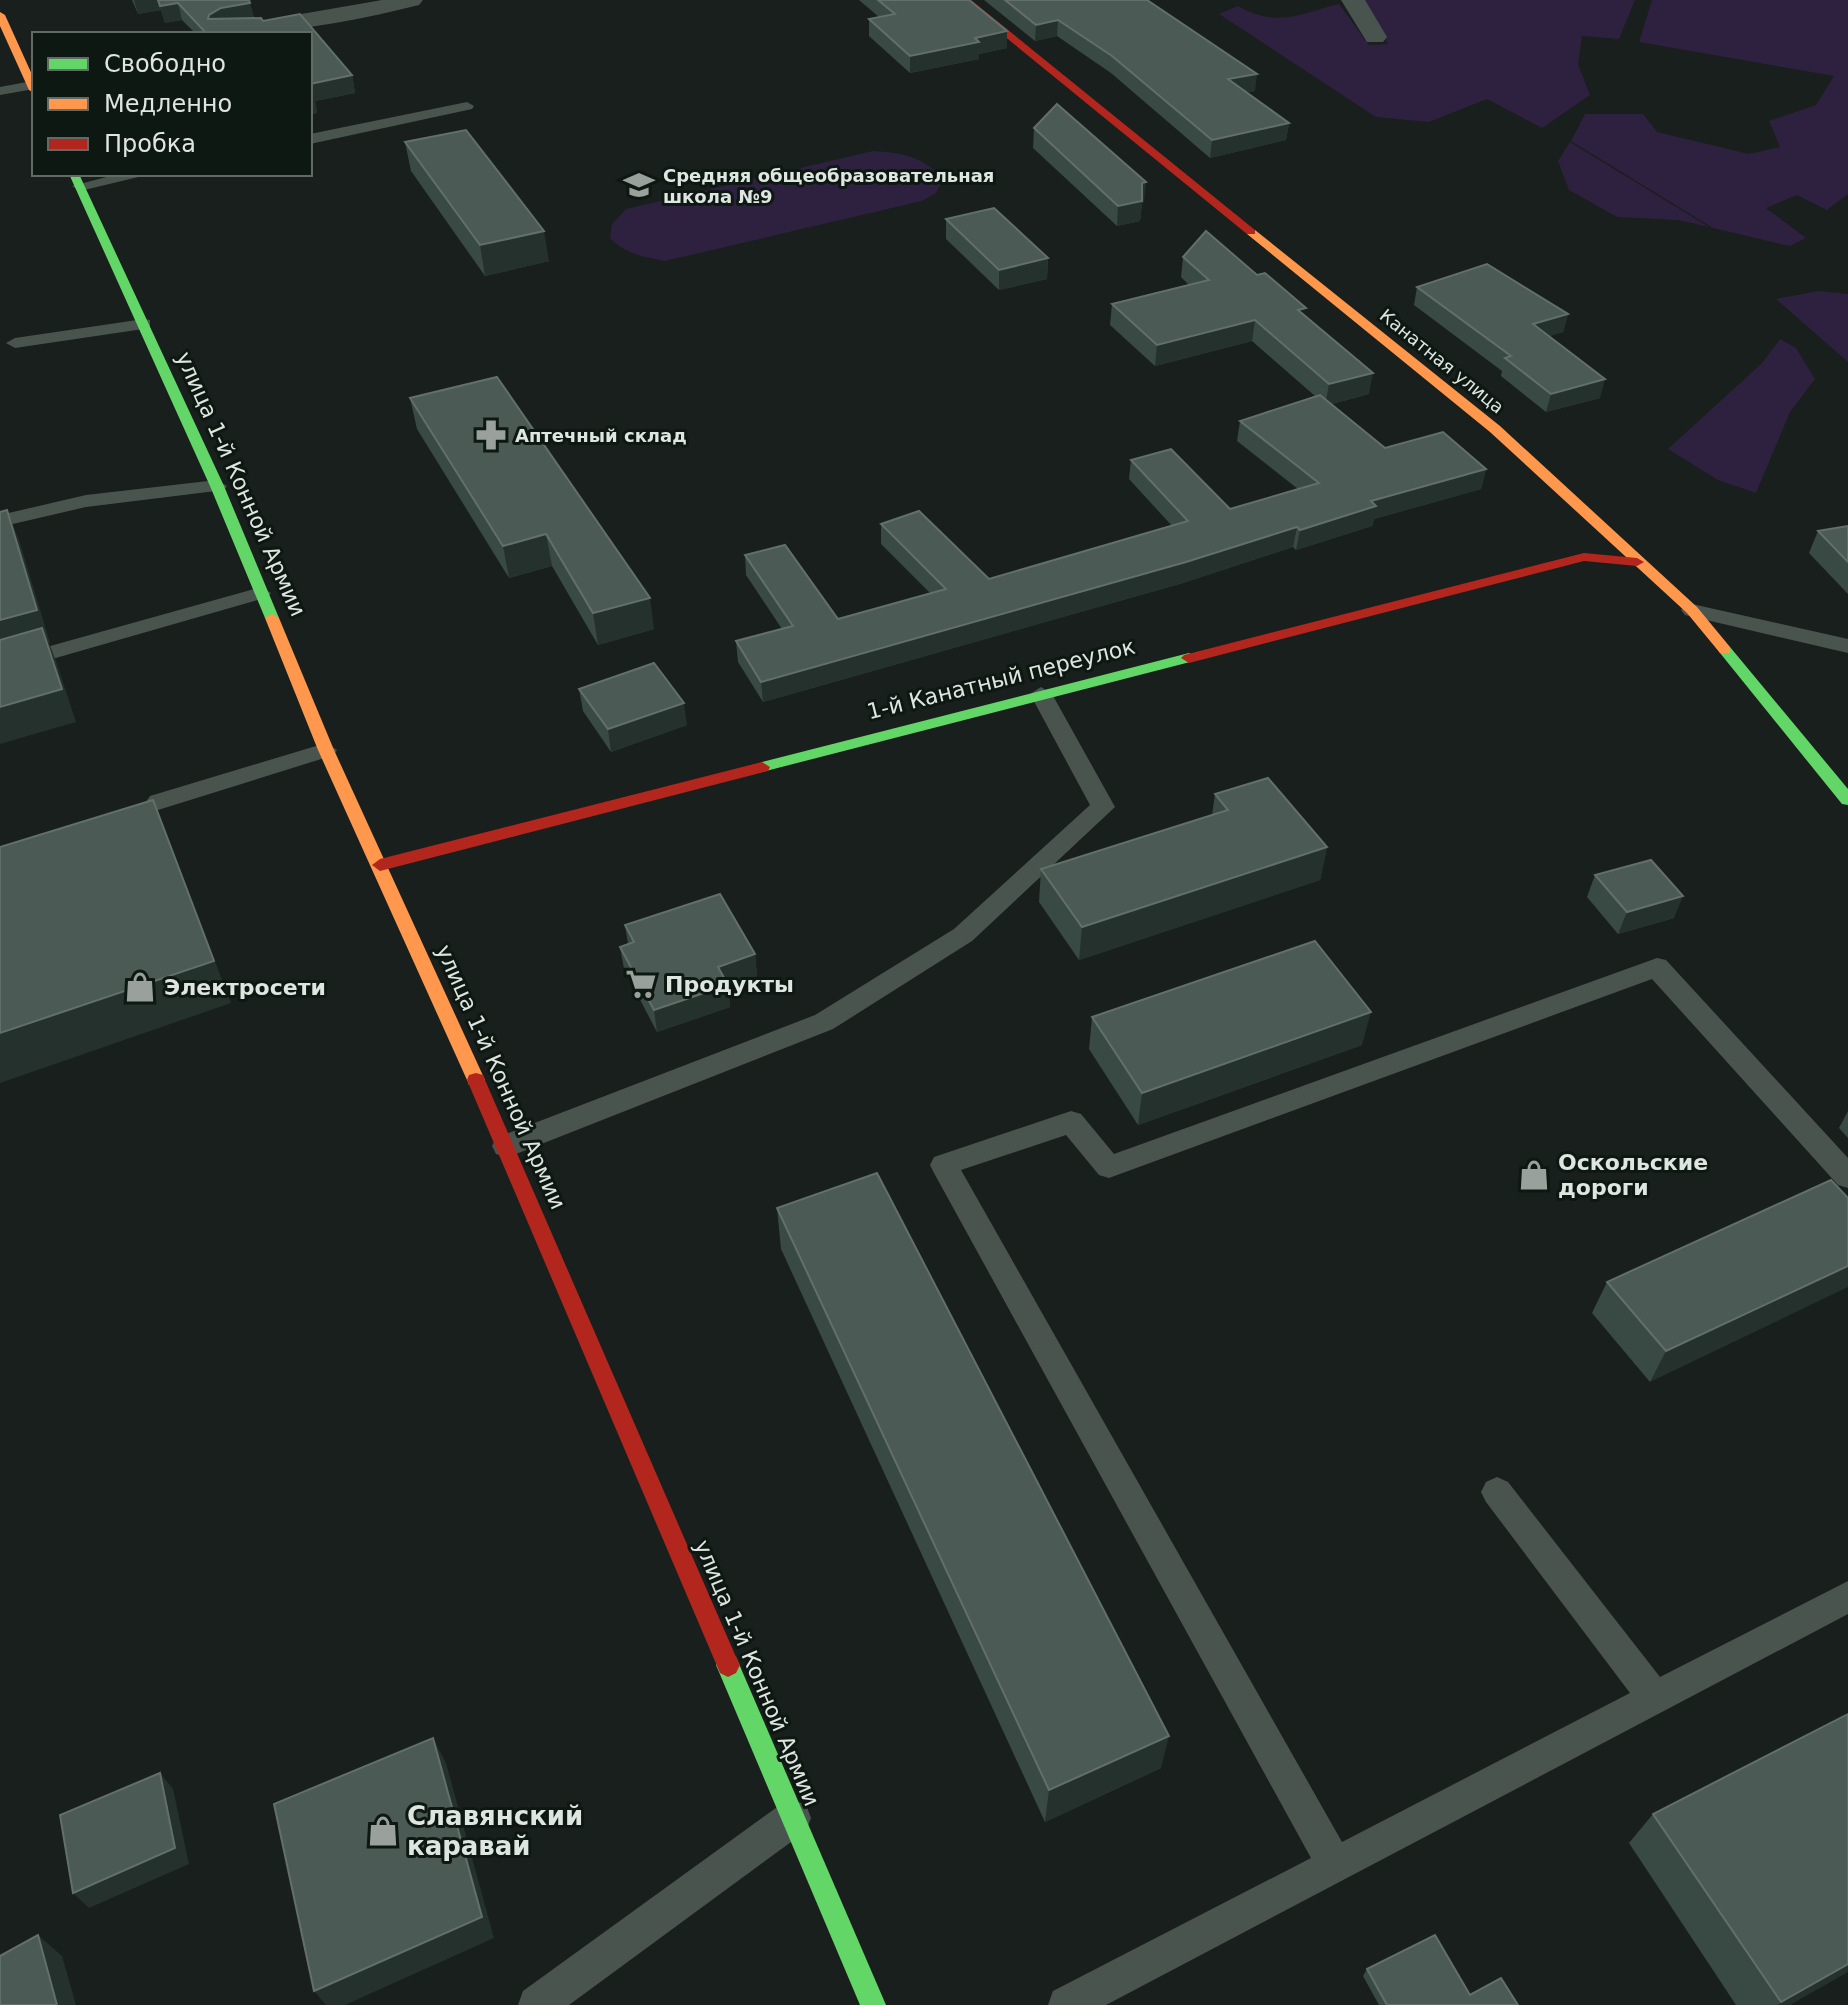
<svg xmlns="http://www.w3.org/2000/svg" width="1848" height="2005" viewBox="0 0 1848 2005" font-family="'DejaVu Sans',sans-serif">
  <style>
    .green { fill: #2d213f }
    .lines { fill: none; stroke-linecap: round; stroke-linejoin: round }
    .lane { fill: #4a544f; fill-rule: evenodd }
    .street { fill: #4a544f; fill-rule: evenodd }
    .fast { fill: #63d668; fill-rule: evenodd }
    .slow { fill: #ff974d; fill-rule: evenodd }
    .jam { fill: #b3261e; fill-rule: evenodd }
    .wall { fill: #394943 }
    .shaded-wall { fill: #25312c }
    .building { fill: #4b5a54; stroke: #626f6a; stroke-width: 2 }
    .labels { text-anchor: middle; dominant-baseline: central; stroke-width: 6; stroke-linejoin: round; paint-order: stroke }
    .far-poi-label { font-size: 18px; font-weight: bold; fill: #dfe5e1; stroke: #0e1813; text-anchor: start }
    .far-street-label { font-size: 18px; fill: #dfe5e1; stroke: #0e1813 }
    .street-label { font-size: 22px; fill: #dfe5e1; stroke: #0e1813 }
    .poi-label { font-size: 22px; font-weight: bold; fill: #dfe5e1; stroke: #0e1813; text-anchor: start }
    .near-poi-label { font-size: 26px; font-weight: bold; fill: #dfe5e1; stroke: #0e1813; text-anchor: start }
  </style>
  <rect width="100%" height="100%" fill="#191f1c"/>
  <g class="green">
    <path d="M 1363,0 L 1635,0 L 1619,39 L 1582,36 L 1578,64 L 1590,95 L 1542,128 L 1487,99 L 1429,122 L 1376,117 L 1219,14 L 1238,6 C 1277,28 1299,14 1339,4 L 1369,45 L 1388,44 Z"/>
    <polygon points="1652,0 1848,0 1848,194 1827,210 1797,195 1766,208 1806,238 1790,246 1713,228 1571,141 1585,114 1643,114 1657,132 1749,154 1780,147 1769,121 1816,105 1834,76 1639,42"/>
    <polygon points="1570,142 1709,227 1678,220 1617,217 1569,190 1558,161"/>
    <path d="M 873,151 C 903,153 922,156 943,179 L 936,193 L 922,201 L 665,261 C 644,257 625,254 610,238 L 612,224 L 626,209 Z"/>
    <polygon points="1818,291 1848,294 1848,362 1776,299"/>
    <polygon points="1780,339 1796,348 1815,379 1790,412 1756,493 1718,480 1668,449 1762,363"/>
  </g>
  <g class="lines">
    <g class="lane">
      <polygon points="32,81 34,89 0,95 0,87"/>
      <polygon points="467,102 474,106 472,109 310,144 310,134"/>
      <polygon points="118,174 151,174 80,191 72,186"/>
      <polygon points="144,319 150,320 150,328 15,348 6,343 15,338"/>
      <polygon points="217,480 227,486 224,490 86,507 0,527 0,515 86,495"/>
      <polygon points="261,587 271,593 268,597 0,674 0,660"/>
      <polygon points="1692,604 1848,639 1848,653 1685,615 1681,610 1685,605"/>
      <polygon points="1041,687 1052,694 1115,807 972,941 833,1029 516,1154 506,1157 496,1154 492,1146 496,1138 815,1015 954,929 1090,805 1030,694"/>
      <polygon points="326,743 337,750 334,755 158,810 146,802 150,796"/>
      <polygon points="1657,958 1666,960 1848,1158 1848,1188 1838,1185 1652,979 1109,1178 1099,1175 1066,1135 961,1170 1342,1842 1630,1693 1486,1502 1481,1492 1486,1482 1497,1477 1508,1482 1660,1677 1848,1581 1848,1614 1106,2005 1048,2005 1053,1991 1311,1858 934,1173 930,1165 934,1157 1071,1111 1081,1114 1114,1154"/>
      <polygon points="793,1800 806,1805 811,1818 806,1831 569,2005 518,2005 523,1991 780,1805"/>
    </g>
    <g class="street">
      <path d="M 382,0 L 423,0 L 419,5 C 351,22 285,34 215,34 L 227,27 Z"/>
      <polygon points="1341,0 1365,0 1387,37 1383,42 1367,42"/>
    </g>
    <g class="fast">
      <polygon points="69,174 79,174 224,486 279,618 277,621 272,622 265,618 210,486"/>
      <polygon points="1725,645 1730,647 1848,789 1848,805 1842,804 1720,653 1718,650"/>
      <polygon points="1189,653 1197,658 1194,661 762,772 754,767 762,762"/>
      <polygon points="728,1653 736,1657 886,2005 860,2005 716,1665 720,1657"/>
    </g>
    <g class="slow">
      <polygon points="0,12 5,15 34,79 34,93 29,90 0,26"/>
      <polygon points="1247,230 1255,230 1500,426 1697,607 1730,647 1730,653 1720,653 1687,613 1490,432 1247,234"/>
      <polygon points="272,614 279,618 334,750 485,1080 483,1085 469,1085 467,1080 318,750 265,618"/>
    </g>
    <g class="jam">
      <polygon points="960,0 971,0 1255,230 1255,234 1247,234"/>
      <polygon points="1584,553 1637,558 1644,562 1637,566 1584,561 1189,663 1181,658 1184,655"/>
      <polygon points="762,762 770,767 768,771 380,871 372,865 380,859"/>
      <polygon points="476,1073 483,1075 485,1080 736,1657 740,1665 736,1673 728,1677 720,1673 467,1080 469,1075"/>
    </g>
  </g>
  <g class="wall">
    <polygon points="132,0 249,0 254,18 261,18 263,21 300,14 352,75 355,93 315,101 317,113 310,114 310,34 196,34 182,20 165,23 161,10 138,14"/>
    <polygon points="859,0 969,0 1007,48 979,54 979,59 910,73 869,36 869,19 879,17"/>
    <polygon points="984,0 1147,0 1255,91 1246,92 1289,123 1286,140 1210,158 1111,73 1057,36 1035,41"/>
    <polygon points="1034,128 1144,202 1142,203 1140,221 1117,226 1033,148"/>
    <polygon points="405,142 549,261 485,276 411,171"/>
    <polygon points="946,219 1048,258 1047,279 999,290 946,239"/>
    <polygon points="1183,257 1305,315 1369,394 1332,404 1385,448 1486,469 1481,489 1374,519 1372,526 1296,550 1293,547 1183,583 763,702 738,662 736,641 782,629 746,575 745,555 838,619 930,593 881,544 881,524 989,579 1172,526 1129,479 1131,460 1230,509 1298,489 1237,441 1240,421 1315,396 1252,341 1155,366 1110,325 1112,304 1189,285 1181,277"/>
    <polygon points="1417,287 1568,314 1563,332 1549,336 1600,398 1546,412 1501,376 1502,371 1414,305"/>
    <polygon points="410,398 654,629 598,645 552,566 509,578 417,429"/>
    <polygon points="1848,526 1848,594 1809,553 1818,531"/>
    <polygon points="579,689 687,725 611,752 583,711"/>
    <polygon points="1215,794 1327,847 1320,880 1079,960 1039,902 1041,869 1212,815"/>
    <polygon points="1595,875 1674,918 1618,934 1587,897"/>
    <polygon points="625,925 755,954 757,976 728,986 730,1007 657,1032 624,969 620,947 628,944"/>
    <polygon points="1092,1017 1362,1045 1138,1125 1089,1049"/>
    <polygon points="1848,1111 1848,1138 1839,1128"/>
    <polygon points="1831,1180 1650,1382 1592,1313 1607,1282"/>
    <polygon points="777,1208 1161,1768 1045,1822 781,1249"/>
    <polygon points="1653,1814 1790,2005 1736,2005 1629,1843"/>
    <polygon points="1367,1969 1470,1995 1518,2005 1379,2005 1363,1976"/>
  </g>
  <g class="shaded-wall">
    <polygon points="134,0 158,0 161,10 138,14"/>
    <polygon points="178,3 182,20 165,23 160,6"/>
    <polygon points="250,3 254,19 208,19 209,15 221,8"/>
    <polygon points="1058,20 1057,36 1035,41 1036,25"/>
    <polygon points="1007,31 1007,48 979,54 979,59 910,73 910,56"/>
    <polygon points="1257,74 1255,91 1226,96 1228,79"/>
    <polygon points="352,75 355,93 315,101 317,113 310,114 310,84"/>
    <polygon points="1289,123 1286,140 1210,158 1212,140"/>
    <polygon points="1146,182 1144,202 1142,203 1140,221 1117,226 1118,206 1142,183"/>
    <polygon points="544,231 549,261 485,276 480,245"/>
    <polygon points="1048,258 1047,279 999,290 999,270"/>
    <polygon points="1568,314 1563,332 1528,343 1533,324"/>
    <polygon points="1255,320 1252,341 1155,366 1157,345"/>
    <polygon points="1373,373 1369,394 1325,406 1329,384"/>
    <polygon points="1605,379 1600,398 1546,412 1551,394"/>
    <polygon points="1486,469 1481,489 1374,519 1372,526 1296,550 1300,530 1371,501"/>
    <polygon points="7,510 20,543 50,643 49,643 56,661 76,722 0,744 0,620"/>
    <polygon points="1297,527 1293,547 1183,583 763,702 761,682"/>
    <polygon points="546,534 552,566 509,578 503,546"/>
    <polygon points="650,598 654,629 598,645 593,613"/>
    <polygon points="684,703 687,725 611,752 608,729"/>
    <polygon points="153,800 231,1003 0,1083 0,1033"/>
    <polygon points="1327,847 1320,880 1079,960 1082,927"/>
    <polygon points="1683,896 1674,918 1618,934 1627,912"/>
    <polygon points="755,954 757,976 728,986 730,1007 657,1032 654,1010 718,967"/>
    <polygon points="1371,1012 1362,1045 1138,1125 1142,1093"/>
    <polygon points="1848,1266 1848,1287 1650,1382 1666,1351"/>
    <polygon points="1169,1736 1161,1768 1045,1822 1049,1790"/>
    <polygon points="433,1738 446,1763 494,1938 345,2005 326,2005 314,1991"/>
    <polygon points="160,1773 173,1789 189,1864 89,1908 73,1893"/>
    <polygon points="38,1935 62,1956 76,2005 57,2005"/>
    <polygon points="1848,1964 1848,1972 1790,2005 1777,2005"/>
  </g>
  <g class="building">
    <polygon points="158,0 249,0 250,3 221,8 209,15 208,19 261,18 263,21 300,14 352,75 310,84 310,34 207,34 178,3 160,6"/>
    <polygon points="878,0 969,0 1007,31 975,38 979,42 910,56 869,19 895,14"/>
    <polygon points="1005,0 1147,0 1257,74 1228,79 1289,123 1212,140 1112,56 1058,20 1036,25"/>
    <polygon points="1057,104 1146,182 1142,183 1142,201 1118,206 1034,128"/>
    <polygon points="466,130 544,231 480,245 405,142"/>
    <polygon points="994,208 1048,258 999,270 946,219"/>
    <polygon points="1206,231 1257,275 1265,273 1306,308 1298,310 1373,373 1329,384 1255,320 1157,345 1112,304 1209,280 1183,257"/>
    <polygon points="1487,264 1568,314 1533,324 1605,379 1551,394 1505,358 1511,356 1417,287"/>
    <polygon points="497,377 650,598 593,613 546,534 503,546 410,398"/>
    <polygon points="1320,395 1385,448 1443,432 1486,469 1371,501 1376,506 1300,530 1297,527 1186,562 761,682 736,641 793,626 745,555 785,545 838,619 946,589 881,524 919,511 989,579 1188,521 1131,460 1171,449 1230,509 1319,483 1240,421"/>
    <polygon points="7,510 37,610 0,620 0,512"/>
    <polygon points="1848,526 1848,562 1818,531"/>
    <polygon points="42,628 62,689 0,707 0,640"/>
    <polygon points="654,663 684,703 608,729 579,689"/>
    <polygon points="1268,778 1327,847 1082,927 1041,869 1228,810 1215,794"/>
    <polygon points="153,800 214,961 0,1033 0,847"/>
    <polygon points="1651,860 1683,896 1627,912 1595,875"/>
    <polygon points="720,894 755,954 718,967 728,985 654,1010 620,947 634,942 625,925"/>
    <polygon points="1315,941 1371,1012 1142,1093 1092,1017"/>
    <polygon points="877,1173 1169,1736 1049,1790 777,1208"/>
    <polygon points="1831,1180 1848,1198 1848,1266 1666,1351 1607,1282"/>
    <polygon points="1848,1714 1848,1964 1781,2002 1653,1814"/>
    <polygon points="433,1738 482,1917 314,1991 274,1804"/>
    <polygon points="160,1773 175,1848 73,1893 60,1815"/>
    <polygon points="38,1935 57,2005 0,2005 0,1956"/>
    <polygon points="1435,1935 1470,1995 1501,1978 1518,2005 1387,2005 1367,1969"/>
  </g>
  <defs>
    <g id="school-bare" transform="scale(2.4)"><path d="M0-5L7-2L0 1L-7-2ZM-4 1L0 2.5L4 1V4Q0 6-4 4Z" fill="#9aa09c" stroke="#0e1813" stroke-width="2.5" paint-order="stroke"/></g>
    <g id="pharmacy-bare" transform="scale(2.4)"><path d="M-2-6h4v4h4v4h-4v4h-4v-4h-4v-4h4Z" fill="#9aa09c" stroke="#0e1813" stroke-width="2.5" paint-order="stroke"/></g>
    <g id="supermarket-bare" transform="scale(2.4)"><path d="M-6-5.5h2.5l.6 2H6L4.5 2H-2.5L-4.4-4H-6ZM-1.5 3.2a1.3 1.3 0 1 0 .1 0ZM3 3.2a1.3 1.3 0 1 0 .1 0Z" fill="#9aa09c" stroke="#0e1813" stroke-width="2.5" paint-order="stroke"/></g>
    <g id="shop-bare" transform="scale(2.4)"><path d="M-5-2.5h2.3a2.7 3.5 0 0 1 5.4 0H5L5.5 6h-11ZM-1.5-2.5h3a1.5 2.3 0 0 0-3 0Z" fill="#9aa09c" stroke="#0e1813" stroke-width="2.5" paint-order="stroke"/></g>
  </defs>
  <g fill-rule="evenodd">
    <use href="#school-bare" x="639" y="185"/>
    <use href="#pharmacy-bare" x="491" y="435"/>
    <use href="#supermarket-bare" x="641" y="984"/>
    <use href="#shop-bare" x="140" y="987"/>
    <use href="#shop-bare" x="1534" y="1175"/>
    <use href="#shop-bare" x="383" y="1831"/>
  </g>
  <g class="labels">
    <g class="far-poi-label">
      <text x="663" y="175">Средняя общеобразовательная<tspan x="663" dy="21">школа №9</tspan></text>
      <text x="515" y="435">Аптечный склад</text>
    </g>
    <g class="far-street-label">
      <text transform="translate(1442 361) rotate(39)">Канатная улица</text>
    </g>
    <g class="street-label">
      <text transform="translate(241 484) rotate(66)">улица 1-й Конной Армии</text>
      <text transform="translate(1001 679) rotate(-14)">1-й Канатный переулок</text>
      <text transform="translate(501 1077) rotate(66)">улица 1-й Конной Армии</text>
      <text transform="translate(757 1673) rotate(67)">улица 1-й Конной Армии</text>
    </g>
    <g class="poi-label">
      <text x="665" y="984">Продукты</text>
      <text x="164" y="987">Электросети</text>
      <text x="1558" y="1162">Оскольские<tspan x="1558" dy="25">дороги</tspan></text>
    </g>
    <g class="near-poi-label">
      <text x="407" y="1816">Славянский<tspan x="407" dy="30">каравай</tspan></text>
    </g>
  </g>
  <rect x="32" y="32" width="280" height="144" fill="#0e1813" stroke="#626a65" stroke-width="2"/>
  <rect x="48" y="58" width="40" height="12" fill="#63d668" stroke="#626a65" stroke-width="2"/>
  <text x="104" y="72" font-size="24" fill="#dfe5e1">Свободно</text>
  <rect x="48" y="98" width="40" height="12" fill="#ff974d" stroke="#626a65" stroke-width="2"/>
  <text x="104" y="112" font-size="24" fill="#dfe5e1">Медленно</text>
  <rect x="48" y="138" width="40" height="12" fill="#b3261e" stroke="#626a65" stroke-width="2"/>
  <text x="104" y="152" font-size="24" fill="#dfe5e1">Пробка</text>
</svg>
